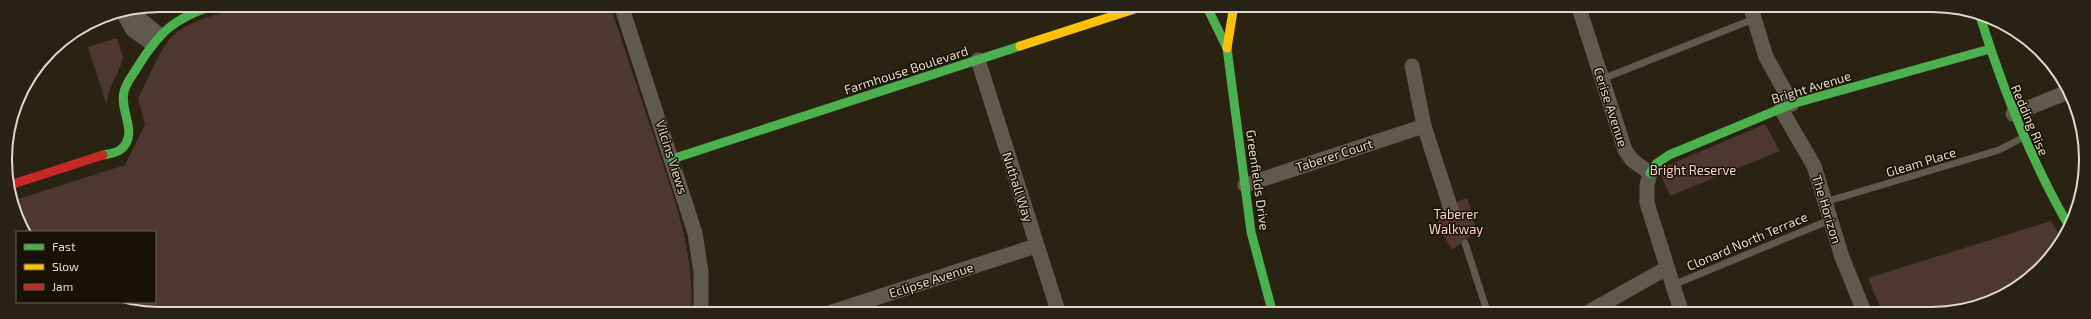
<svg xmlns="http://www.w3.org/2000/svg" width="2091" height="319" viewBox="0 0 2091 319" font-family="'Exo 2',sans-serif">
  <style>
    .green { fill: #4e372f }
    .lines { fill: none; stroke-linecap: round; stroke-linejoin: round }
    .lane { stroke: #61584e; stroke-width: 7 }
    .street { stroke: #61584e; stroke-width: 15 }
    .fast { stroke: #4caf50; stroke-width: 9 }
    .slow { stroke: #ffc107; stroke-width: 9 }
    .jam { stroke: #c62828; stroke-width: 9 }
    .labels { text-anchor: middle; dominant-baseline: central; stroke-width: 3; stroke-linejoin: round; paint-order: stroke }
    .street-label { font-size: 13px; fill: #e1d9c8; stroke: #171205 }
    .park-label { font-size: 13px; fill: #ffd2c7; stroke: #171205 }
    .rim { fill: none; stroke: #e1d9c8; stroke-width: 2 }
  </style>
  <rect width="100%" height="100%" fill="#2a2312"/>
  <g class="green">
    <path d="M 264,5 L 610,5 C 626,53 642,101 658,149 C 676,204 695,254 691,314 L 149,314 L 106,302 L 155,302 L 155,232 L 26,232 L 13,209 L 12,201 L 125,165 L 145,125 L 138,98 C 147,81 155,61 166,44 C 184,17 234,10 264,5 Z"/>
    <path d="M 117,38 L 123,58 C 118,77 107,86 107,106 L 88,47 Z"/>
    <polygon points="1765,124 1780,151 1670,196 1660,172 1664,167"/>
    <polygon points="1467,198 1477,231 1452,250 1440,228 1434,209"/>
    <polygon points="2051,221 2062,239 2041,269 2000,298 1942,314 1883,314 1868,278"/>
  </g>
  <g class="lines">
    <g class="lane">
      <polyline points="1602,79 1754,19"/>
      <polyline points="1825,202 1999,150 2022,138"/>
      <polyline points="1465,243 1488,314"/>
      <polyline points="1673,285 1830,220"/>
    </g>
    <g class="street">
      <polyline points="621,5 695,233 701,272 701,314"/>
      <polyline points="1578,5 1625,150 1632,160 1650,173 1647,185 1647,203 1682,314"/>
      <polyline points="1750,5 1766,57 1792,104"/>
      <polyline points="130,11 158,34"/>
      <polyline points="123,12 133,30 151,43"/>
      <polyline points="978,60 1059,314"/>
      <polyline points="1412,66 1424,126 1452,212"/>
      <polyline points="1781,109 1814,166 1842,257 1865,314"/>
      <polyline points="2013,114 2068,92"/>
      <polyline points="1245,185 1424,126"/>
      <polyline points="826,314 1036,246"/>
      <polyline points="1585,314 1667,268"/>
    </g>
    <g class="fast">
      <polyline points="1206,5 1227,48 1251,232 1273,314"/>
      <path d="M 1980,16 C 2003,90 2031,161 2070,228"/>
      <path d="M 103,155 C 108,154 116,153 120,150 C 140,135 119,111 124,92 C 126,83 132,76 137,68 C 159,32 174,18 215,5"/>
      <polyline points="672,159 1020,46"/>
      <polyline points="1650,173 1656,164 1669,155 1792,104 1990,49"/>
    </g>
    <g class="slow">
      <polyline points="1020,46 1147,5"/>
      <polyline points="1227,48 1234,5"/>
    </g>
    <polyline class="jam" points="10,185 103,155"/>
  </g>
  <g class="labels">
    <g class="street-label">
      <text transform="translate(906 70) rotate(-18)">Farmhouse Boulevard</text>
      <text transform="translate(1811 87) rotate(-17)">Bright Avenue</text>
      <text transform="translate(1611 107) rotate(72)">Cerise Avenue</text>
      <text transform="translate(2030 120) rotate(67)">Redding Rise</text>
      <text transform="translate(1334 155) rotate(-18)">Taberer Court</text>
      <text transform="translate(672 157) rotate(72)">Vilcins Views</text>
      <text transform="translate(1921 162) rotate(-17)">Gleam Place</text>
      <text transform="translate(1258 180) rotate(82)">Greenfields Drive</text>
      <text transform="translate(1018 187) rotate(72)">Nuthall Way</text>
      <text transform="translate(1827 209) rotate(73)">The Horizon</text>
      <text transform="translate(1747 241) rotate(-23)">Clonard North Terrace</text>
      <text transform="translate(931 280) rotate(-18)">Eclipse Avenue</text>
    </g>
    <g class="park-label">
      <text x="1693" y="170">Bright Reserve</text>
      <text x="1456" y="214">Taberer<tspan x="1456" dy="15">Walkway</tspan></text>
    </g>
  </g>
  <path d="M0 0H2091V319H0ZM159 12H1932A147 147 0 0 1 2079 159V160A147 147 0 0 1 1932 307H159A147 147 0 0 1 12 160V159A147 147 0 0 1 159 12Z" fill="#272215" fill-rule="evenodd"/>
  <path class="rim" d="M159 12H1932A147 147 0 0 1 2079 159V160A147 147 0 0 1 1932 307H159A147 147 0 0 1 12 160V159A147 147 0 0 1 159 12Z"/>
  <rect x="16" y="231" width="140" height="72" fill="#171205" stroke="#686253"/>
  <rect x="24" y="244" width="20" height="6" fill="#4caf50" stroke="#686253"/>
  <text x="52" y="251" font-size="12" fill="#e1d9c8">Fast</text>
  <rect x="24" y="264" width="20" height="6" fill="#ffc107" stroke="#686253"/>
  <text x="52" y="271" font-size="12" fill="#e1d9c8">Slow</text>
  <rect x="24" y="284" width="20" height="6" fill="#c62828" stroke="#686253"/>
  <text x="52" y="291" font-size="12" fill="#e1d9c8">Jam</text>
</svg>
